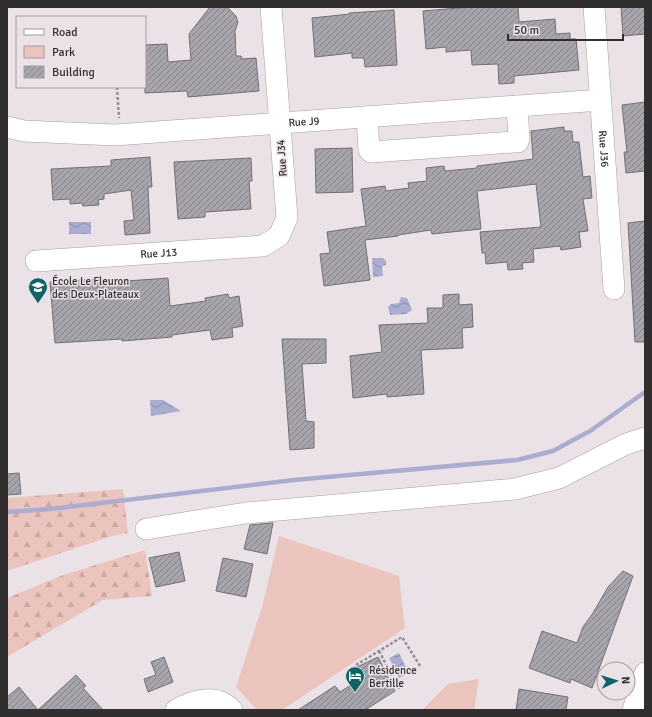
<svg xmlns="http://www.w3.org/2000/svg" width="652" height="717" viewBox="0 0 652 717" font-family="Signika,sans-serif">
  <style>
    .green { fill: #ebc4be }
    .forest { fill: url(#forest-firs) }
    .water { fill: url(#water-waves) }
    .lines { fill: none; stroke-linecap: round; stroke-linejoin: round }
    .stream { stroke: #aaadd0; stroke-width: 4.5 }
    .building { fill: url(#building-hatch); stroke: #726e75 }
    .minor-casing { stroke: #a59ea3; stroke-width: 22 }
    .path { stroke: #948e92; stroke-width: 2.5; stroke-dasharray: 3 2; stroke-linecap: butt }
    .minor { stroke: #fff; stroke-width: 21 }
    .labels { text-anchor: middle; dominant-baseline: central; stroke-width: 3; stroke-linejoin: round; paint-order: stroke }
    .street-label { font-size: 11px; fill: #312e30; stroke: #ebe2e8 }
    .poi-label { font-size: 11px; fill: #312e30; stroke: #ebe2e8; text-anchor: start }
  </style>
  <defs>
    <pattern id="forest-firs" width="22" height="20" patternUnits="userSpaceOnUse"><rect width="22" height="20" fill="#ebc4be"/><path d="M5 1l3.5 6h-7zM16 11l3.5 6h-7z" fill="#caa9a4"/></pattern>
    <pattern id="water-waves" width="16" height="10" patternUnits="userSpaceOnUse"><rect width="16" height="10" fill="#aaadd0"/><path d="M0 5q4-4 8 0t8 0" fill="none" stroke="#8b8da9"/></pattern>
    <pattern id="building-hatch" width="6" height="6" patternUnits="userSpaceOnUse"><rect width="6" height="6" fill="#a8a4ac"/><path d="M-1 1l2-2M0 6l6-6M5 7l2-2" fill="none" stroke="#89868c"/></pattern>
  </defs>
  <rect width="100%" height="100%" fill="#ebe2e8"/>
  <g class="green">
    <polygon points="279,536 399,576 405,628 282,710 257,710 236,687 262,607"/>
    <polygon points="479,679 474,710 422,710 448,684"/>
  </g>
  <g class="forest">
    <polygon points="123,489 128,533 112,536 7,571 7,498"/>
    <polygon points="145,550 152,596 103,600 7,657 7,598 63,575"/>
  </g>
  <g class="water">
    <rect x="69" y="222" width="22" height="12"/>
    <polygon points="372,258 383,258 386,261 386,265 382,266 383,276 373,277"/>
    <polygon points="401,297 407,298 412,310 406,314 390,315 388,307 391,304 399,303"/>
    <polygon points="150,400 163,400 181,411 151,416"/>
    <polygon points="399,653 409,673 399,678 389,658"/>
  </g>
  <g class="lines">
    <polyline class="stream" points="7,512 51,509 294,480 517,460 553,451 590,431 645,392"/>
  </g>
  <g class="building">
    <polygon points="210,7 227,7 236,16 238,22 235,31 236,56 241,56 242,59 256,58 259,91 188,97 187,91 145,93 145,45 167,44 168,62 191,60 189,34"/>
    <polygon points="470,7 518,7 519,22 555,19 556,34 570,33 570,39 576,39 579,70 514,76 514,83 499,84 498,64 472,65 471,50 446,52 446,47 426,49 423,11"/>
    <polygon points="621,7 645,7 645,34 623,36"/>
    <polygon points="394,10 397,65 365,67 364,58 352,58 352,53 315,57 312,18 350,14 349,13"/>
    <polygon points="645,102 645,171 626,173 624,152 627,152 622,105"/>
    <polygon points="564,127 564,131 572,131 573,142 579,142 583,177 590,176 592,198 583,199 588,231 579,232 581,247 561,250 560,246 533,249 534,262 522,263 523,269 508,270 507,262 486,264 485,253 482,253 480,232 541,227 536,184 477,191 481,229 432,234 431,230 398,235 398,236 365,240 370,280 324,286 320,254 330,253 327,232 366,226 361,189 385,186 386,191 409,188 408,183 427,181 426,168 444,166 445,171 477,168 477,166 533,159 531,131"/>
    <polygon points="352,148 353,192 316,193 315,149"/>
    <polygon points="150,157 152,187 148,187 150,233 125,235 124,221 134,220 131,190 104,194 104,199 98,200 99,205 83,206 82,203 70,204 70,199 53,200 51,169 111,166 111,160"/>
    <polygon points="251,158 252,181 249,181 251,209 205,212 205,217 178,219 174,162"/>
    <polygon points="645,221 645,342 635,342 628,223"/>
    <polygon points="168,278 170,306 206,301 205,298 228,294 229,298 239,296 243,326 232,328 233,337 212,340 210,330 172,335 172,337 122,341 122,339 55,343 50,282 99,279 99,283"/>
    <polygon points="459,294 459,305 472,304 473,327 462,328 463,348 421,350 424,394 387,397 387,394 353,398 350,356 382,352 379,325 428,323 427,308 443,308 443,295"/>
    <polygon points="282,339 326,339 326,363 302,364 306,421 314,422 314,448 290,450"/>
    <polygon points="19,473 21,494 7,495 7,474"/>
    <polygon points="271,523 273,523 267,554 244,549 250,525"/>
    <polygon points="179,552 185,581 156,587 149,558"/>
    <polygon points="223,558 253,564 246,597 216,591"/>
    <polygon points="623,571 633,576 592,688 571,679 570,683 529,668 542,631 577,643 583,627 593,613 608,587"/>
    <polygon points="164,657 173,682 148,692 144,679 156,675 151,662"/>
    <polygon points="378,657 395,691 365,710 298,710 335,686 340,692 362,678 357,667"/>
    <polygon points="76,675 86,686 83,688 103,710 38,710"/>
    <polygon points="19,687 38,710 7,710 7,697"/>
    <polygon points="519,689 568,697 566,710 516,710"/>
  </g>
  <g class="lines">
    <g class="minor-casing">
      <g id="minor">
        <path id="s1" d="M 594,7 L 614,289"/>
        <polyline points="367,117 369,150 371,152 515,142 518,142 519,138 517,106"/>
        <path id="s2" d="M 7,127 L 24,131 L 115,135 L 601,100"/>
        <path id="s3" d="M 36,261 L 263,246 L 279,236 L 287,218 L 271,7"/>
        <polyline points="146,529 246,513 515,489 559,478 626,444 645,438"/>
        <path d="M 176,710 C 193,700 217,693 232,710"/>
        <polyline points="633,710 645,673"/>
      </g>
    </g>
    <g class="path">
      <polyline points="117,87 119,118"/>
      <polyline points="379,651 399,689"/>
      <polyline points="350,673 356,665 402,637 420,666"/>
    </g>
    <use href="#minor" class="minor"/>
  </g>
  <defs>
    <g id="school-pin" transform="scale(1)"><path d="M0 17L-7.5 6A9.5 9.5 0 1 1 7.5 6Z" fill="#116266" stroke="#ebe2e8"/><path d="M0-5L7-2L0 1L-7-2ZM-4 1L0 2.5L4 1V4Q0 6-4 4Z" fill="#fff"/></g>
    <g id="hotel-pin" transform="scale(1)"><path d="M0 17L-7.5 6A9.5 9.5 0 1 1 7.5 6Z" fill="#116266" stroke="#ebe2e8"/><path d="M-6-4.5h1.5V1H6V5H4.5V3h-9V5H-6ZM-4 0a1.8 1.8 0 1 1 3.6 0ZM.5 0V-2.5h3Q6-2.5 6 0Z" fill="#fff"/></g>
  </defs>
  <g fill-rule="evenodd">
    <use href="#school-pin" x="38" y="287"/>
    <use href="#hotel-pin" x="355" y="676"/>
  </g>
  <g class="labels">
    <g class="street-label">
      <text stroke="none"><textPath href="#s2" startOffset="298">Rue J9</textPath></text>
      <text stroke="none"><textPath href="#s1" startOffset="142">Rue J36</textPath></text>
      <text transform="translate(282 158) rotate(-94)">Rue J34</text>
      <text stroke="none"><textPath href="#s3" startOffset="123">Rue J13</textPath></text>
    </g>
    <g class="poi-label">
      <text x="52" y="281">École Le Fleuron<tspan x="52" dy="13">des Deux-Plateaux</tspan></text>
      <text x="369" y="670">Résidence<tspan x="369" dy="13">Bertille</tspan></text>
    </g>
  </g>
  <rect width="652" height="717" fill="none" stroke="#312e30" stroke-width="16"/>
  <rect x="16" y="16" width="130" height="72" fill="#ebe2e8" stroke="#a19a9e"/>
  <rect x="24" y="29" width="20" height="6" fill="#ffffff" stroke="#a19a9e"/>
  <text x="52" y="36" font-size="12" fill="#312e30">Road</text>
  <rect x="24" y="46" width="20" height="12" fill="#ebc4be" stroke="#a19a9e"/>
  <text x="52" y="56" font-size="12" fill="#312e30">Park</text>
  <rect x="24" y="66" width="20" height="12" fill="url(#building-hatch)" stroke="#a19a9e"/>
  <text x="52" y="76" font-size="12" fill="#312e30">Building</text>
  <g transform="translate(616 681) rotate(86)"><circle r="19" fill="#ebe2e8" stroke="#a19a9e"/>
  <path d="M0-3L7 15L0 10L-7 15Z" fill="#116266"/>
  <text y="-6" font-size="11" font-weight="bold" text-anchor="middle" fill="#312e30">N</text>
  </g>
  <path d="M508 34v6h115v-6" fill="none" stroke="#312e30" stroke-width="2"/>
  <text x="514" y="34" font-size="12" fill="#312e30" stroke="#ebe2e8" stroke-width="3" paint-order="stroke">50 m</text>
</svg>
